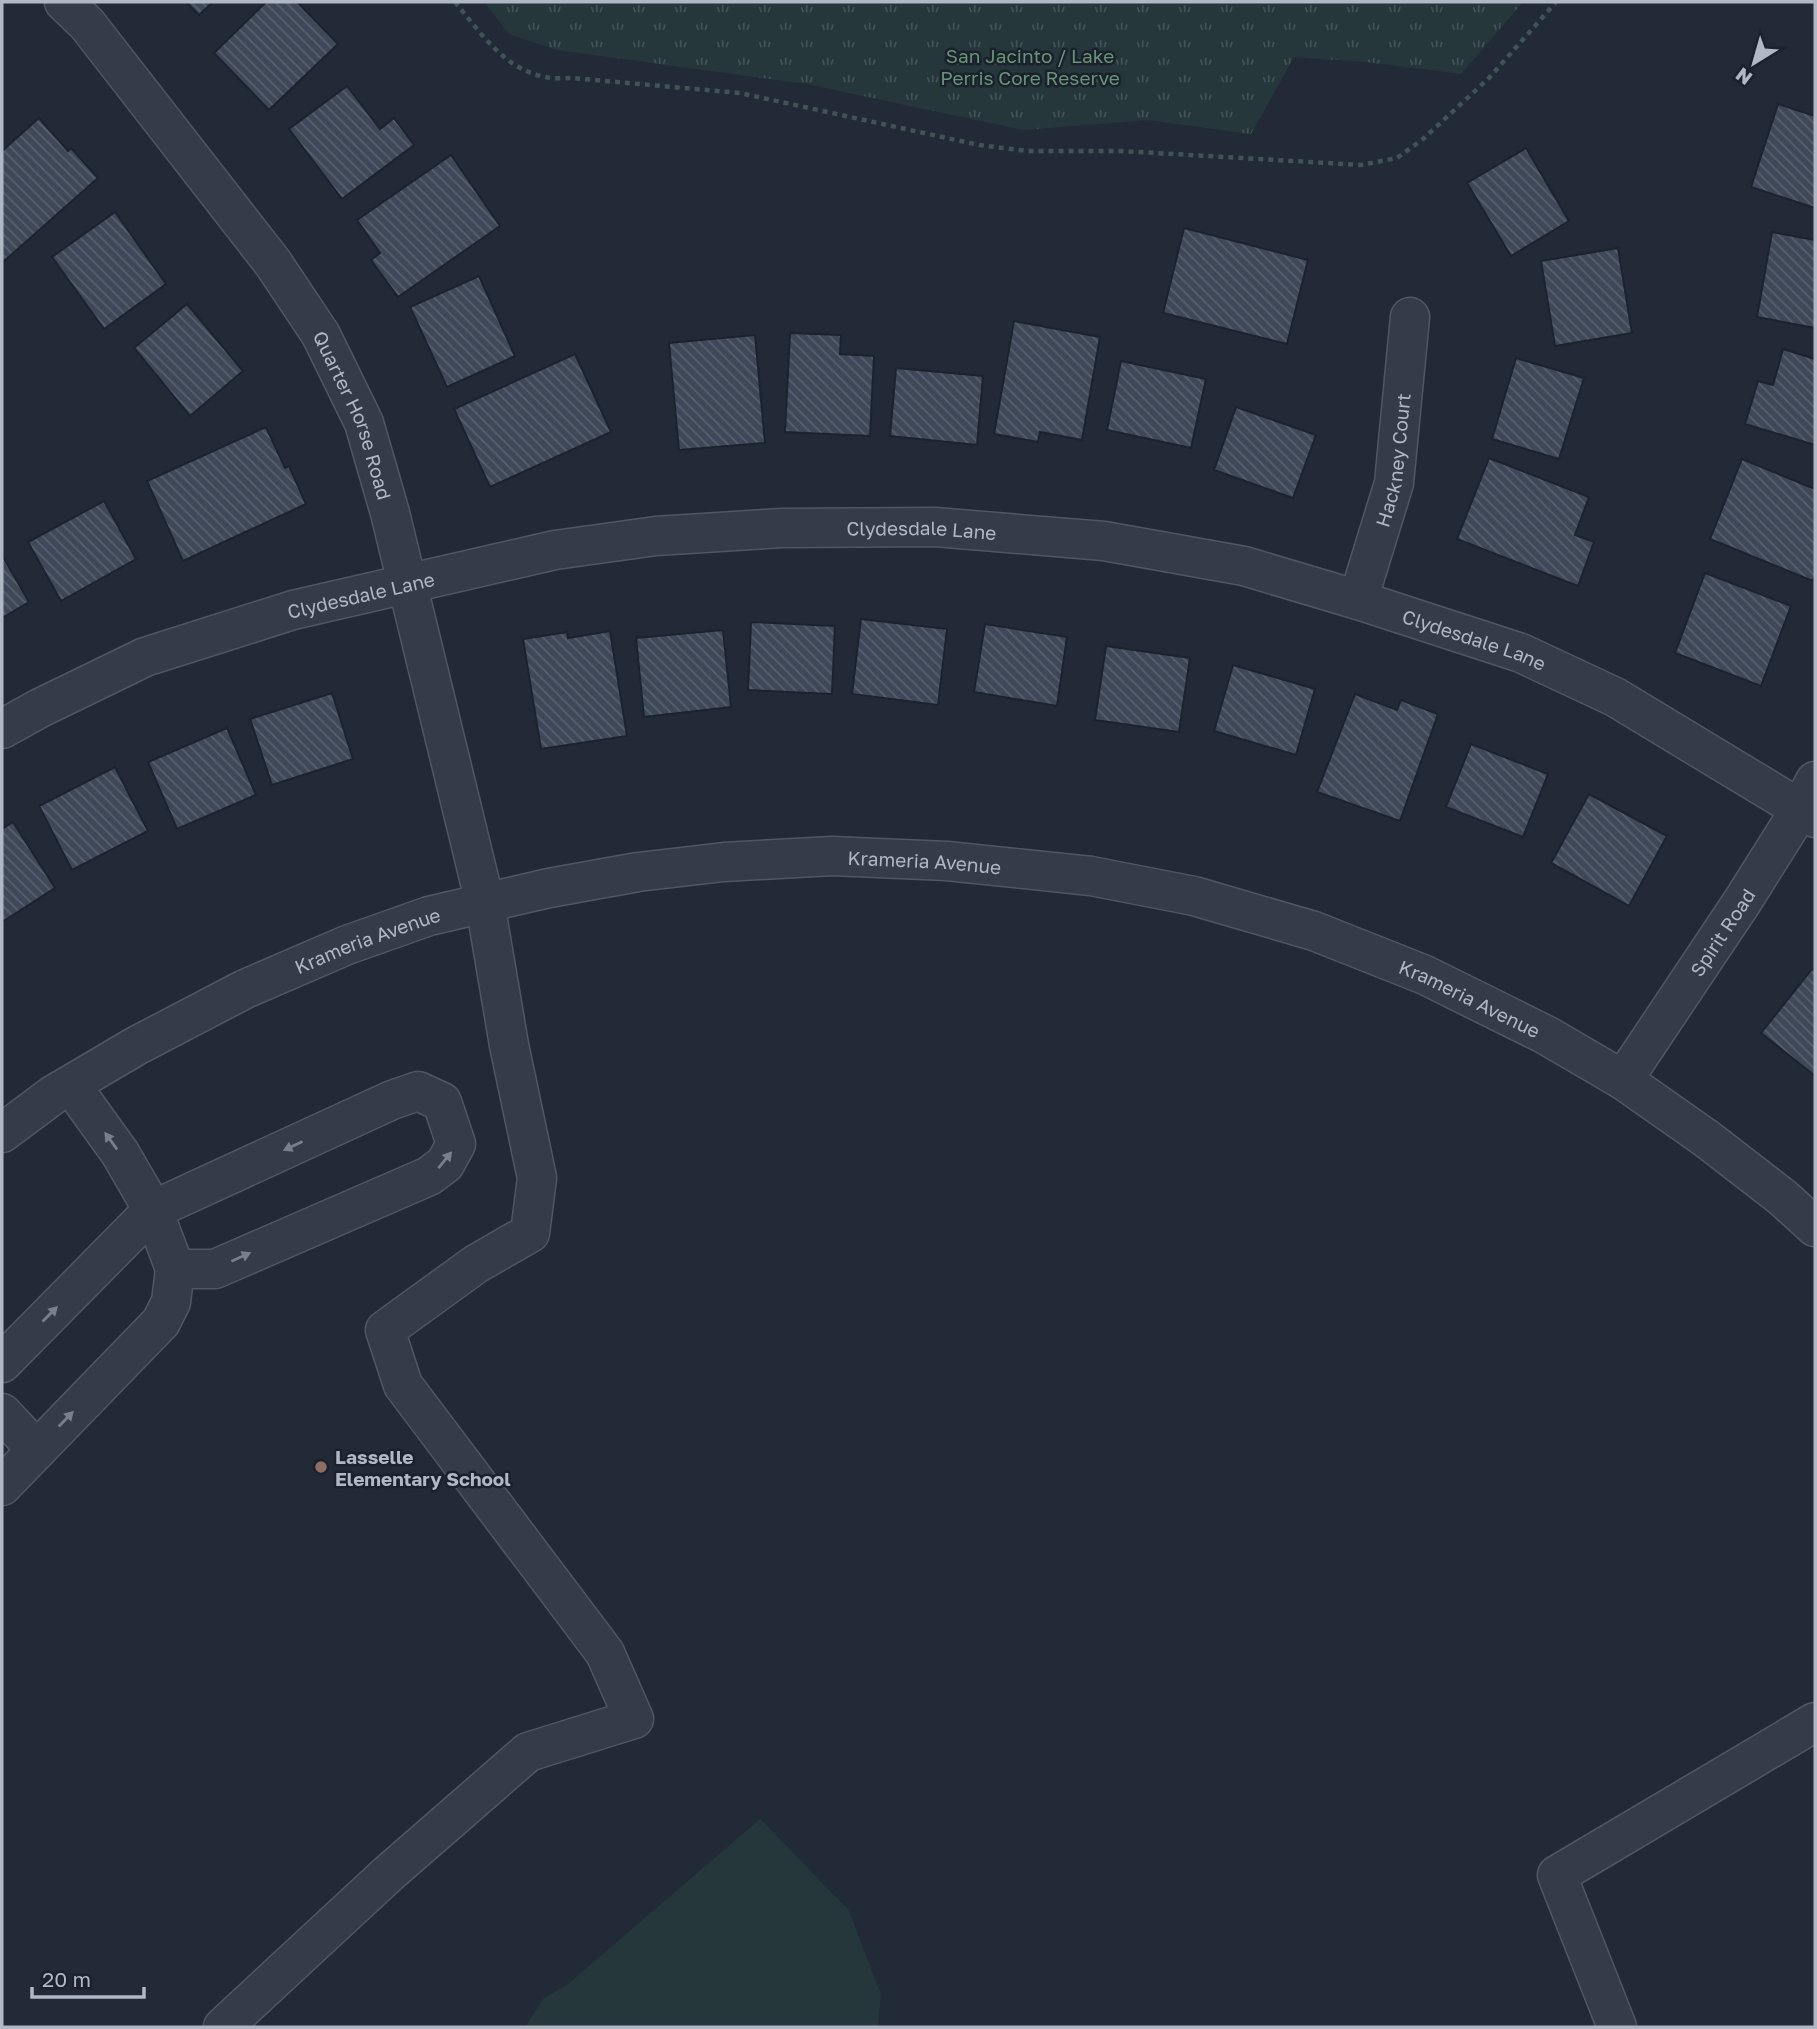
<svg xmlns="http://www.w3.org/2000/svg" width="1817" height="2029" viewBox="0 0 1817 2029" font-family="'Golos Text',sans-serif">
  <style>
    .park { fill: url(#park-tufts) }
    .pitch { fill: #25373a }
    .building { fill: url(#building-back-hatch); stroke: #1c232f; stroke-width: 2 }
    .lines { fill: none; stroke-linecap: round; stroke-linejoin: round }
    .minor-casing { stroke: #505763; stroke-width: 41 }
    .path { stroke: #415357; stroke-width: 4.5; stroke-dasharray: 5 5; stroke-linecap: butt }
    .minor { stroke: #353c49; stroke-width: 38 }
    .oneway { fill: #79808d }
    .education-dot { fill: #8d6e63; stroke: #1b212d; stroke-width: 2.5 }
    .labels { text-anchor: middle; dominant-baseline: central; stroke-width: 5; stroke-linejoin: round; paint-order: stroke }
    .park-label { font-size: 19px; fill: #689575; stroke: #1b212d }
    .street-label { font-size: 19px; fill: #b0b7c5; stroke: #1b212d }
    .poi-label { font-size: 19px; font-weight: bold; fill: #b0b7c5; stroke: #1b212d; text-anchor: start }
  </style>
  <defs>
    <pattern id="park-tufts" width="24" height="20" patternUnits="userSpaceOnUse" patternTransform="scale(1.75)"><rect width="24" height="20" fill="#25373a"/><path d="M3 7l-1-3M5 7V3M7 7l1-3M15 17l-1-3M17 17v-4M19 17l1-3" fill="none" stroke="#425255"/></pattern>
    <pattern id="building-back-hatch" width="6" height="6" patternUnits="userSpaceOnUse" patternTransform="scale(1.75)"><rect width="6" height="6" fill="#3e4858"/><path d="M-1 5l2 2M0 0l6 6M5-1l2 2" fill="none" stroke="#57606e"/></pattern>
  </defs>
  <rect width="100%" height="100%" fill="#222a38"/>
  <polygon class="park" points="484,2 1523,2 1461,74 1366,62 1294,57 1251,134 1148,120 1023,130 807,84 557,50 509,34"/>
  <polygon class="pitch" points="760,1819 848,1909 881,1994 878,2027 525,2027 544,1998 568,1984"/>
  <g class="building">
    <polygon points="186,2 213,2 199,15"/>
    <polygon points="266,2 297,2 338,44 269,110 214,53"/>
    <polygon points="347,86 380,129 394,118 414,145 342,199 289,129"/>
    <polygon points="1778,104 1815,116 1815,208 1751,187"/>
    <polygon points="39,118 68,151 71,148 98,178 2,263 2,151"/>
    <polygon points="1526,148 1569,221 1511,256 1467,183"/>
    <polygon points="451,155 500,226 398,297 371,260 380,253 357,220"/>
    <polygon points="115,212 166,284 104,329 52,257"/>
    <polygon points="1184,228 1308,260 1287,344 1163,313"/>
    <polygon points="1772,232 1815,240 1815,328 1757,317"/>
    <polygon points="1618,248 1632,333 1555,346 1541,261"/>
    <polygon points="479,276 515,356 447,387 410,307"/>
    <polygon points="187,304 243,371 190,416 134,348"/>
    <polygon points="1014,321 1100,337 1082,440 1040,432 1038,442 994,434"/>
    <polygon points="790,333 841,335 840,354 874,356 870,436 785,432"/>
    <polygon points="755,335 765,443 679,450 669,343"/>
    <polygon points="1783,349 1815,359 1815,445 1745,424 1758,381 1773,385"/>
    <polygon points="575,354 611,432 490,487 454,409"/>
    <polygon points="1516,358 1584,378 1559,459 1492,439"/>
    <polygon points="1121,361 1206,379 1191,448 1107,430"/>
    <polygon points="896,368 983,376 977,445 890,436"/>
    <polygon points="1236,407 1316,435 1293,498 1214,470"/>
    <polygon points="266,427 285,468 289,466 306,504 183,561 147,481"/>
    <polygon points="1489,458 1589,497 1575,535 1594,542 1578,586 1457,539"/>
    <polygon points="1742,459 1815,489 1815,576 1813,581 1710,539"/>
    <polygon points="104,501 136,559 61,601 28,542"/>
    <polygon points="2,555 29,602 2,618"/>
    <polygon points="1705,573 1791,606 1761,686 1675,653"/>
    <polygon points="861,619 947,629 938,705 852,694"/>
    <polygon points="751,622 835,626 832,694 748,690"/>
    <polygon points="985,624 1067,637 1057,706 974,692"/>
    <polygon points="723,630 731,707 644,717 636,638"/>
    <polygon points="610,631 627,736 541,749 523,639 567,632 568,638"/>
    <polygon points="1106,646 1190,658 1179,732 1095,720"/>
    <polygon points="1233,665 1315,689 1296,755 1214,731"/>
    <polygon points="332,693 353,759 272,785 250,719"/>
    <polygon points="1355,694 1397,710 1401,700 1438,714 1400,821 1317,792"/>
    <polygon points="227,728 256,795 177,829 148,762"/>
    <polygon points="1471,744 1548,774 1523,837 1446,807"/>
    <polygon points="115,767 148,831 72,870 39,806"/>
    <polygon points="1589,794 1667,836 1629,906 1551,863"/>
    <polygon points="13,822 55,888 2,922 2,829"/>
    <polygon points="1812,969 1815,971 1815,1076 1761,1033"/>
  </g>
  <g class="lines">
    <g class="minor-casing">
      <g id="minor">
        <path id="s1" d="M 64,2 L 87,24 L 273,263 L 321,335 L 364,423 L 390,513 L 485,903 L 509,1045 L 537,1178 L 530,1233 L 476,1264 L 385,1330 L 403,1385 L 605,1653 L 634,1719 L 528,1752 L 388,1874 L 223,2027"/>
        <path id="s2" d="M 1358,600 L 1394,483 L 1410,317"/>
        <path id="s3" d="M 2,729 L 40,708 L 145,657 L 293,610 L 555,550 L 656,536 L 782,528 L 935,527 L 1104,541 L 1244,566 L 1358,600 L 1521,653 L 1615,697 L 1815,818"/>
        <path id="s4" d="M 1623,1080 L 1742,902 L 1801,808 L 1815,781"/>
        <path id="s5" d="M 2,1133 L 53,1095 L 136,1046 L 245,989 L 347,945 L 429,916 L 549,888 L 638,872 L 724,862 L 832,856 L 947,861 L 1091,876 L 1194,896 L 1314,931 L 1425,975 L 1546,1035 L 1623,1080 L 1707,1139 L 1782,1197 L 1815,1227"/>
        <polyline points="2,1363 153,1210 120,1153 71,1085"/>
        <polyline points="2,1413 37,1450"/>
        <polyline points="2,1486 161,1322 171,1302 175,1269 153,1210 392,1100 418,1091 442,1102 456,1144 445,1164 429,1176 215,1269 175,1269"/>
        <polyline points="1617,2027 1557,1875 1815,1722"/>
      </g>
    </g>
    <path class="path" d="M 455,2 C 480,32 504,69 545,77 C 553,79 564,78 572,78 L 740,93 L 979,145 L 1027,151 L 1122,151 L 1361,165 L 1397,158 L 1423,139 L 1489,78 L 1556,2"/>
    <use href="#minor" class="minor"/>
  </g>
  <defs><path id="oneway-solid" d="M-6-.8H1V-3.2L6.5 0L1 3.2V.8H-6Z" transform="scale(1.75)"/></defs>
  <g class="oneway">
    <use href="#oneway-solid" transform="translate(111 1141) rotate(-126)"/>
    <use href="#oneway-solid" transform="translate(293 1146) rotate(155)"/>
    <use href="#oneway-solid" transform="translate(445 1160) rotate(-51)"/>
    <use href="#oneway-solid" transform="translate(241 1257) rotate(-24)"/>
    <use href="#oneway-solid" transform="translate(50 1314) rotate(-45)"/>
    <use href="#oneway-solid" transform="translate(66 1419) rotate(-46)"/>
  </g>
  <circle class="education-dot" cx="321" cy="1467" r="7"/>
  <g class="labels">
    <g class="park-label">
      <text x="1030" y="55">San Jacinto / Lake<tspan x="1030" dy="22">Perris Core Reserve</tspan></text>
    </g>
    <g class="street-label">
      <text stroke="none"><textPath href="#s1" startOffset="508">Quarter Horse Road</textPath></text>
      <text stroke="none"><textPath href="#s2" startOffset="145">Hackney Court</textPath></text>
      <text stroke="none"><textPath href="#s3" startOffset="952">Clydesdale Lane</textPath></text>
      <text stroke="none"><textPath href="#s3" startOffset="385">Clydesdale Lane</textPath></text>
      <text stroke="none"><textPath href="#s3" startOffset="1519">Clydesdale Lane</textPath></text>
      <text stroke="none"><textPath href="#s5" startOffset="982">Krameria Avenue</textPath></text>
      <text stroke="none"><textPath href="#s4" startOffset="178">Spirit Road</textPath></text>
      <text stroke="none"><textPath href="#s5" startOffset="415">Krameria Avenue</textPath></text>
      <text stroke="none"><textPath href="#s5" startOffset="1549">Krameria Avenue</textPath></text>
    </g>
    <g class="poi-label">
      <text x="335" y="1456">Lasselle<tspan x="335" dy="22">Elementary School</tspan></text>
    </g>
  </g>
  <rect width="1817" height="2029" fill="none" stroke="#b0b7c5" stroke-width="7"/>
  <g transform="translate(1754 63) rotate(217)" stroke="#1b212d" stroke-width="5" paint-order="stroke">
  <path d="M0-5L12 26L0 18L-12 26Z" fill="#b0b7c5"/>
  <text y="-10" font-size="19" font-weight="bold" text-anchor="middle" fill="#b0b7c5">N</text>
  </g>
  <path d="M32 1987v10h112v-10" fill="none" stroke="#b0b7c5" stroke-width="3.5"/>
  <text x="42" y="1987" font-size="21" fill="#b0b7c5" stroke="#1b212d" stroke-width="5" paint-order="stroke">20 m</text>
</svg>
